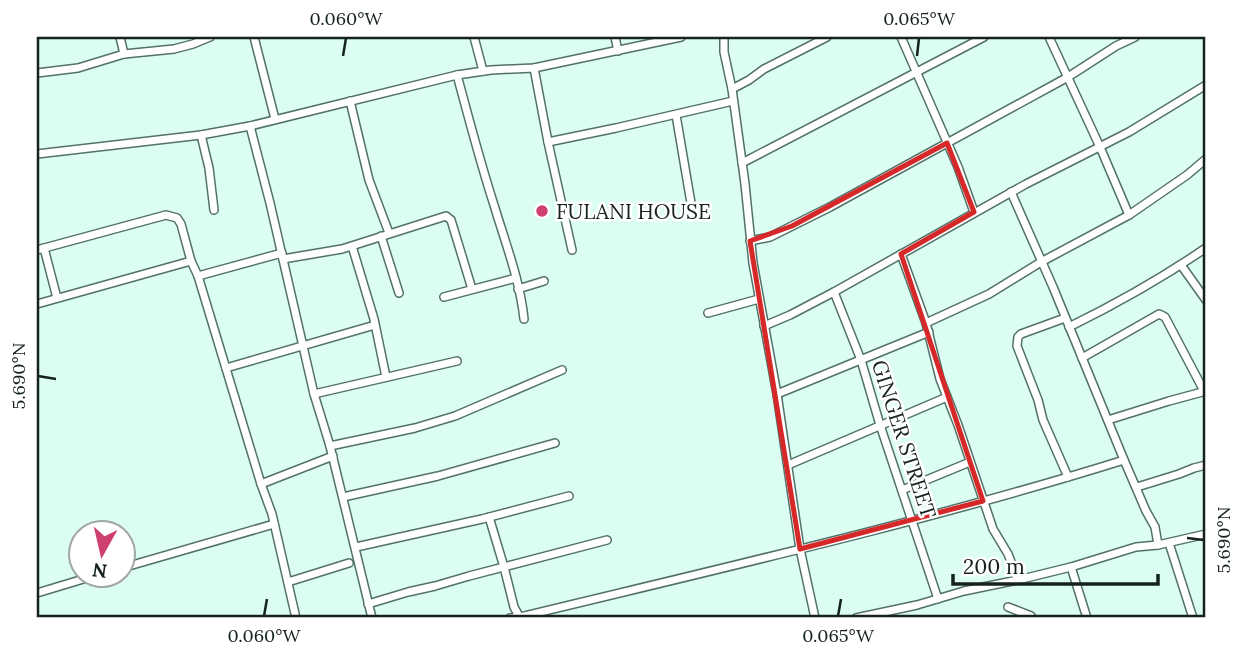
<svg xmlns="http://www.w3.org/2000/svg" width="1243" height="655" viewBox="0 0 1243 655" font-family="Lora,serif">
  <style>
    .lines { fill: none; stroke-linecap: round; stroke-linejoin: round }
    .street-casing { stroke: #537168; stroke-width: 10 }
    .street { stroke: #fff; stroke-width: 7 }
    .marked { fill: none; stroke: #d62828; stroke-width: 5; stroke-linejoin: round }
    .ticks { fill: none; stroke: #15221e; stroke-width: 2.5 }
    .poi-dot { fill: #ce406d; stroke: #fff; stroke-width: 2.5 }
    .labels { text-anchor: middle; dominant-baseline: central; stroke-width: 5; stroke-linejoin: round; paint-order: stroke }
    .poi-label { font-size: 21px; fill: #15221e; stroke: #fff; text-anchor: start }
    .street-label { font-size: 21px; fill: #15221e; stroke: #fff }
    .neatline { fill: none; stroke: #15221e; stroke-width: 2.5 }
    .ticks-label { font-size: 18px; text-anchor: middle; fill: #15221e }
  </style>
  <rect width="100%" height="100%" fill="#dbfdf2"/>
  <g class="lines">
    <g class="street-casing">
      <g id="street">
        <polyline points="120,37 124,54"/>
        <polyline points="254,37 275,119"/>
        <polyline points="474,37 483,71"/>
        <polyline points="615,37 618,51"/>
        <polyline points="724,37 724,52 732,89 745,184 753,263 777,394 800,549 815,618"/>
        <polyline points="901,37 958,167 974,212"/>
        <polyline points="1049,37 1100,147 1129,215"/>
        <polyline points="534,68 548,142 572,250"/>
        <polyline points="37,73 78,68 124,54 174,49 193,44 210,37"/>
        <path d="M 457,75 C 469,119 480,162 494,205 C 505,242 520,280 524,319"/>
        <polyline points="732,89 749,80 764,69 827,37"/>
        <polyline points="350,101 369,180 389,233"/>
        <polyline points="676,115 691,203"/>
        <polyline points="250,126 270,203 314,394 330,446 372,618"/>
        <polyline points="201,135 209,168 214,210"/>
        <polyline points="548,142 616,128 733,101"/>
        <polyline points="37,154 201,135 250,126 457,75 491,70 534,68 681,37"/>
        <polyline points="742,163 984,37"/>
        <polyline points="1011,192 1053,287 1124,460 1146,511 1155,527 1158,545"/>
        <polyline points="381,236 399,293"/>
        <polyline points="750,241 770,237 830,207 1068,77 1116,46 1135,37"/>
        <polyline points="352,246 374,319 386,377"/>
        <polyline points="44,248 57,298"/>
        <polyline points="37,250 166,215 177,218 181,224 191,261 198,276 261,484 272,514 296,618"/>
        <polyline points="901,254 926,323 940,379 958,425 993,529 1008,554 1018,580"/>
        <polyline points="283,259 342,249 446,216 451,220 472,289"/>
        <polyline points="1181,265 1206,300"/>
        <polyline points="198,276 282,253"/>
        <polyline points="518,289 544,281"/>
        <polyline points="834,292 861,360 880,425 938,599"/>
        <polyline points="444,297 516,278"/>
        <polyline points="37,304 191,261"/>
        <polyline points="708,313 759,299"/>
        <polyline points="1065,318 1021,334 1018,337 1017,346 1038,400 1043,420 1068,477"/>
        <polyline points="926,323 989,294 1041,262 1129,215 1187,175 1206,159"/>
        <polyline points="764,326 790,315 834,292 1026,184 1129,132 1206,85"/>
        <path d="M 1069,327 C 1116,304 1162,278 1206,248"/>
        <polyline points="1082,358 1159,314 1165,317 1204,391"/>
        <polyline points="226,368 375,325"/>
        <polyline points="314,394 457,361"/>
        <polyline points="777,394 929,332"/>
        <polyline points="1108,420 1169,401 1206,391"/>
        <polyline points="330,446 415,428 455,416 562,370"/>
        <polyline points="788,465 947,397"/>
        <polyline points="261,484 333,456"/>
        <polyline points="1137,487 1179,474 1194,468 1206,465"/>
        <polyline points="902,490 970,462"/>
        <polyline points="343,497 438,476 555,443"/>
        <polyline points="489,517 504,567 514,607 520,618"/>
        <polyline points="1169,543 1193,618"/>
        <polyline points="356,547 482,519 569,496"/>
        <polyline points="1071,567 1087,618"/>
        <polyline points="122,568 274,524"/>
        <polyline points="288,582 349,563"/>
        <polyline points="37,593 100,574"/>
        <polyline points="368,604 408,592 435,586 469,576 607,540"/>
        <polyline points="1008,607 1031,616 1032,618"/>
        <path d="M 510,618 L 520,617 C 722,568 925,522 1124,460"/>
        <polyline points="856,618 917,605 964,591 1018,580 1071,567 1136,547 1158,545 1206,534"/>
      </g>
    </g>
    <use href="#street" class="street"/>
  </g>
  <path class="marked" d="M 947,143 L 974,212 L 901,254 L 983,501 L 800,549 L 750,241 L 792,226 Z"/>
  <path class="ticks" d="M 343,56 L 346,38M 917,56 L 919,38M 38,376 L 56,379M 1187,538 L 1204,540M 264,616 L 267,599M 838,616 L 841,599"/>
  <circle class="poi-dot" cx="542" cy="211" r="7"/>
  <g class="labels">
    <g class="poi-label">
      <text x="556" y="211">FULANI HOUSE</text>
    </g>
    <g class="street-label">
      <text transform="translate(904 439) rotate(72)">GINGER STREET</text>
    </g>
  </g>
  <rect width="1243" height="655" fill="none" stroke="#ffffff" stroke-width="77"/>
  <g transform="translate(102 554) rotate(188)"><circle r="33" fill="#ffffff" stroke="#a1a7a5" stroke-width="2"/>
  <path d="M0-5L12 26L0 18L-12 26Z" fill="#ce406d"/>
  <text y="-10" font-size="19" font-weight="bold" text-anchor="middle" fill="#15221e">N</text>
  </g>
  <path d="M953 574v10h205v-10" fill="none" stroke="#15221e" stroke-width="3.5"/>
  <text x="963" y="574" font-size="21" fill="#15221e" stroke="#ffffff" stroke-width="5" paint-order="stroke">200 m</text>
  <rect x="38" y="38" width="1166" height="578" class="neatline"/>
  <g class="ticks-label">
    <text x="346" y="25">0.060°W</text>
    <text x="919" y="25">0.065°W</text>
    <text transform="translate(19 376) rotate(-90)" y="6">5.690°N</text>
    <text transform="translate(1224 540) rotate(-90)" y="6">5.690°N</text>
    <text x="264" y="642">0.060°W</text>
    <text x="838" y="642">0.065°W</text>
  </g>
</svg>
